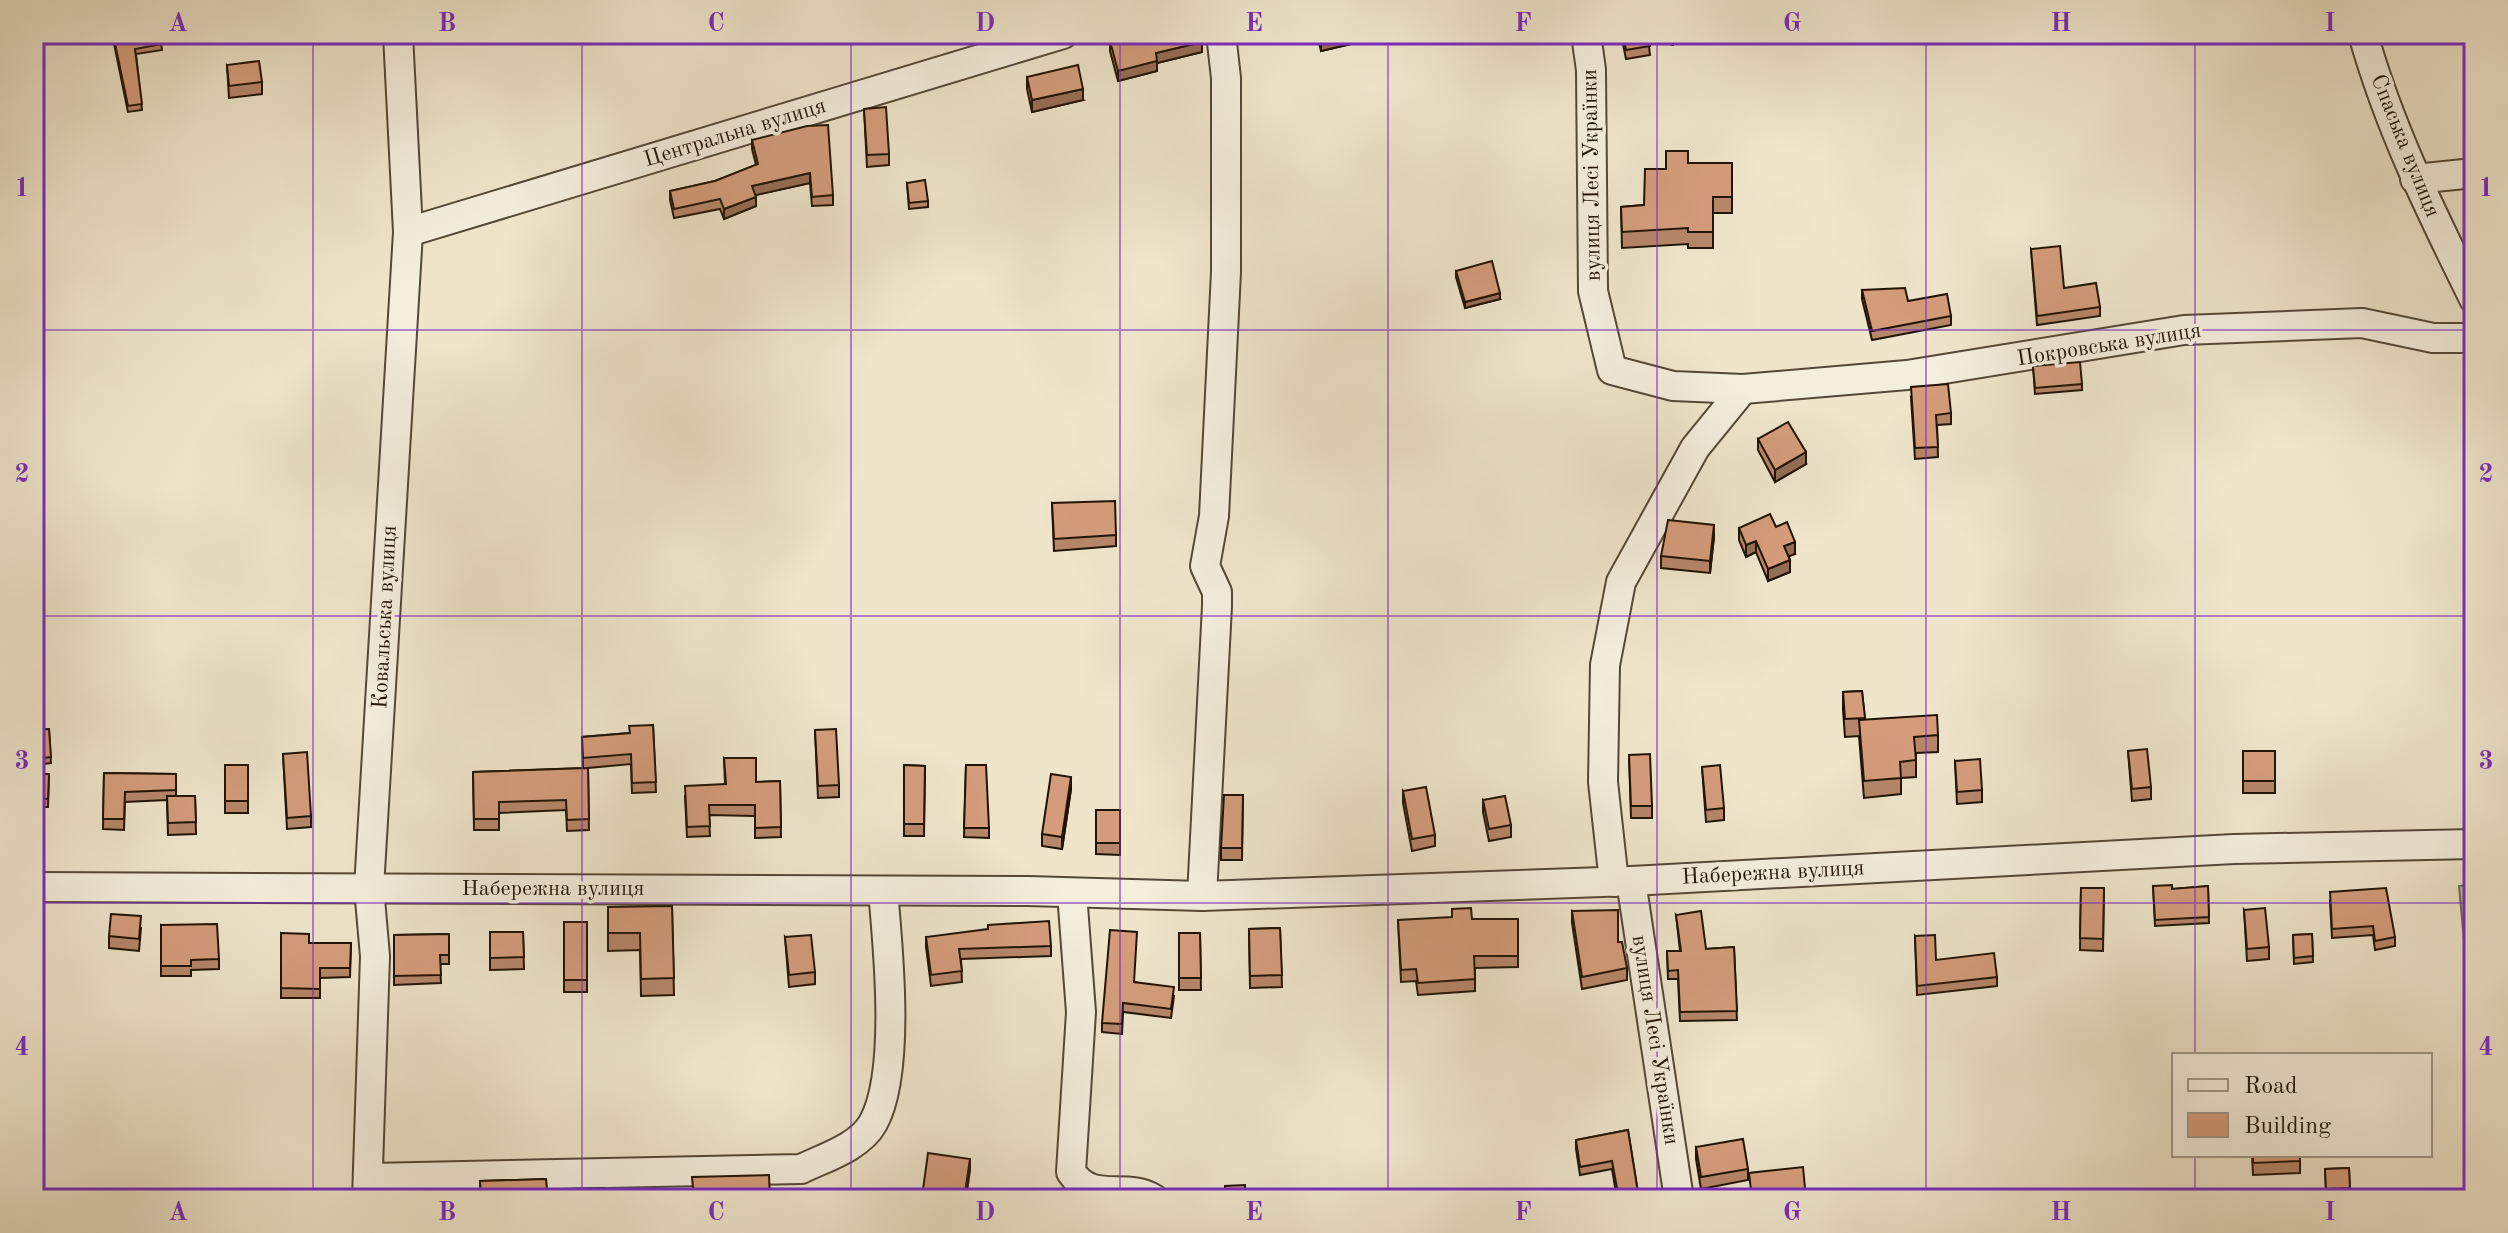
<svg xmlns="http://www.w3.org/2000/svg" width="2508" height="1233" viewBox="0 0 2508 1233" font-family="'Old Standard TT',serif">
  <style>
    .green { fill: #b6c59a; stroke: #6c6c4f; stroke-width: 2 }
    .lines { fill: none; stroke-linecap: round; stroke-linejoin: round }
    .minor-casing { stroke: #544836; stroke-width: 32 }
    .minor { stroke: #f4eedd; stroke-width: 28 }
    .wall { fill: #b6866a; stroke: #211404; stroke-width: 2 }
    .shaded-wall { fill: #946d56; stroke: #211404; stroke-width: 2 }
    .building { fill: #d49c7b; stroke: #211404; stroke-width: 2 }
    .grid { fill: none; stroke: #7b2cbf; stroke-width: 2; stroke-opacity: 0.55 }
    .labels { text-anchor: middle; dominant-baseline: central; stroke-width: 7; stroke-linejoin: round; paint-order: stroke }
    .street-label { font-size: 22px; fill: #211404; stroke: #f4eedd }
    .neatline { fill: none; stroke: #7b2cbf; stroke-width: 3 }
    .grid-label { font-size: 26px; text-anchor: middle; font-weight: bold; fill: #7b2cbf }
  </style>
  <rect width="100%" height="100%" fill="#eee5cb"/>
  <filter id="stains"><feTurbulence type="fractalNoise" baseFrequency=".0025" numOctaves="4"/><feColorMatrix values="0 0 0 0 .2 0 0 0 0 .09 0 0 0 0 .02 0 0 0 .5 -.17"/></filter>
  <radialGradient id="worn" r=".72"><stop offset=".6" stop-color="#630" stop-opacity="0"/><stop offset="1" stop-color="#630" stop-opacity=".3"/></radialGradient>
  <polygon class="green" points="2474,884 2474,1049 2459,886"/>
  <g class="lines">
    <g class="minor-casing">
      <g id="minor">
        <polyline points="1586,34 1591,70 1593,291 1612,370 1673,386 1743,389 1907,375 2184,330 2362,323 2433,338 2474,338"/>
        <path d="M 2363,34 C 2389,127 2431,212 2474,299"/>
        <polyline points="2415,179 2474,173"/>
        <polyline points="408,232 1063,34"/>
        <polyline points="1631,881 1679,1199"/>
        <polyline points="1614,882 1603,782 1605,665 1621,582 1695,448 1743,389"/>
        <polyline points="34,887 1028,891 1202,896 1631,881 2234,849 2474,844"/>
        <path d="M 1072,893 L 1081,1012 L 1071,1172 C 1093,1205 1125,1181 1154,1199"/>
        <polyline points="1202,896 1217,606 1217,592 1205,566 1214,516 1226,272 1226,78 1221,34"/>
        <path d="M 370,1178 L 801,1169 C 824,1158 860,1147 873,1123 C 901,1073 888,948 883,891"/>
        <polyline points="367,1199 375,956 369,888 408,232 398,34"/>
      </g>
    </g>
    <use href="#minor" class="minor"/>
  </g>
  <g class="wall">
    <rect x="34" y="34" width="10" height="5"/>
    <polygon points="112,34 160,34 162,50 136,54 142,110 128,112"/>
    <polygon points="1317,34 1360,34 1360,42 1321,51"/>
    <polygon points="1621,34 1676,34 1673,45 1648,38 1650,55 1626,59"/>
    <polygon points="1110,41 1202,52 1157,63 1157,71 1118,81 1110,51"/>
    <polygon points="227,65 262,82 262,94 229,98"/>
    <polygon points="1027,77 1083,100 1032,112 1027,89"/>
    <polygon points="864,109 889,154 889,165 867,167"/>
    <polygon points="752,140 833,195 833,205 812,206 810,183 755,195 756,206 724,219 720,209 674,218 670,200 670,191 715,181 756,165 752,149"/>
    <polygon points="1688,163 1732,163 1732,213 1713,213 1713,248 1688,248 1688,244 1622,248 1621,207 1644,205 1666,169"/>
    <polygon points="907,183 928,201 928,207 909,209"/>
    <polygon points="2031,249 2064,288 2100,307 2100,316 2037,325"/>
    <polygon points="1456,271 1500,299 1465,308 1456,277"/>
    <polygon points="1862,290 1908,301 1951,316 1951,325 1872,340 1862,299"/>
    <polygon points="2033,366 2082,384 2082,390 2035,394"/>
    <polygon points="1911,397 1951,413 1951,424 1937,425 1938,457 1915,459"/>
    <polygon points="1758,439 1806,464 1775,482 1758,450"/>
    <polygon points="1052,503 1116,535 1116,546 1054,551"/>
    <polygon points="1776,527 1795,554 1788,556 1790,572 1768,581 1756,552 1746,557 1739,540 1739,528"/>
    <polygon points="1714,537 1710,573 1661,568 1661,556"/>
    <polygon points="1862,691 1865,720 1938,735 1938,752 1916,753 1916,777 1901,778 1901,794 1864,798 1859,736 1845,737 1843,710 1843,692"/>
    <polygon points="653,725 656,792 632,793 631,764 588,768 589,830 567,831 566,810 499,813 499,830 474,830 473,772 583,768 582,737 630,733"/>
    <polygon points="49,729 51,763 34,765 34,730"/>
    <polygon points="815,730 839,785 839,797 818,798"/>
    <polygon points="2128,751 2151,787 2151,799 2132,801"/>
    <rect x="2243" y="751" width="32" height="42"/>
    <polygon points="283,754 311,816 311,827 287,829"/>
    <polygon points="1629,755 1652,806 1652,818 1631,818"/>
    <polygon points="724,758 756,782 780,781 781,837 755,838 755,816 709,815 710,836 687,837 685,796 725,784"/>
    <polygon points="1955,761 1982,790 1982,802 1957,804"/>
    <rect x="225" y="765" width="23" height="48"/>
    <polygon points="904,765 925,766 924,836 904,836"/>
    <polygon points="966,765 989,828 989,838 964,837"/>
    <polygon points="1702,767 1724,808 1724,820 1706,822"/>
    <polygon points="104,773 176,774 176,796 195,796 196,834 168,835 167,800 125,802 124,830 103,829"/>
    <polygon points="34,774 49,774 48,807 34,807"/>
    <polygon points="1071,789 1062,849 1042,846 1042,834"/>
    <polygon points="1403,791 1435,835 1435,846 1412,851 1403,803"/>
    <polygon points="1243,795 1242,860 1221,860 1221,848"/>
    <polygon points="1483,800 1511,825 1511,837 1489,841 1483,812"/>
    <polygon points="1096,810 1120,810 1120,855 1096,854"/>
    <polygon points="2153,886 2172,889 2208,886 2209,923 2155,926"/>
    <polygon points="2081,888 2104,888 2103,951 2080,950"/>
    <polygon points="2330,901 2395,937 2395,946 2375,950 2373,935 2332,938"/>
    <polygon points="672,906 674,995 641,996 640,950 608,951 608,907"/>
    <polygon points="2244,910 2269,947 2269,959 2247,961"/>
    <polygon points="1572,911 1618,942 1627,968 1627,980 1582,989 1572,923"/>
    <polygon points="34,913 39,913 40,975 34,975"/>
    <polygon points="1676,915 1706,949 1734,947 1737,1020 1680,1021 1678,979 1668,979 1667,951 1680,951"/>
    <polygon points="1518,919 1518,967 1475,968 1475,991 1418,995 1416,981 1401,982 1398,920"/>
    <rect x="564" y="922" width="23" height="70"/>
    <polygon points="161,925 219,959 219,969 191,970 191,976 161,976"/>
    <polygon points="141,928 139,951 109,948 109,936"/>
    <polygon points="1280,928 1282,987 1250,988 1249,929"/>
    <polygon points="490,932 523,932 524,969 490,970"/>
    <polygon points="281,933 309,943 351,943 350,977 320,978 320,998 281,998"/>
    <polygon points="1179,933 1200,933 1201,990 1179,990"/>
    <polygon points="449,934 449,964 440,964 441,983 394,985 394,935"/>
    <polygon points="2312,934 2313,962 2294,964 2293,935"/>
    <polygon points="1915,936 1936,960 1997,977 1997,986 1917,995"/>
    <polygon points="785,937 815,972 815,984 789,987"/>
    <polygon points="926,937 1051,946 1051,956 961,959 962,982 931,986 926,947"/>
    <polygon points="1135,982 1174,996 1171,1018 1123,1012 1122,1034 1102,1032 1102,1023"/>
    <polygon points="1628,1130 1639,1199 1617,1199 1612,1169 1580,1175 1576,1149 1576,1140"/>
    <polygon points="1696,1147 1748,1169 1748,1180 1701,1189 1696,1159"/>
    <polygon points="2252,1155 2300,1155 2300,1173 2253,1175"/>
    <polygon points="2349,1168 2350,1194 2326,1195 2325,1169"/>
    <polygon points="546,1179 547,1199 481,1199 480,1181"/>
  </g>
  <g class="shaded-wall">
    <polygon points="1348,34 1360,34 1360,42 1321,51 1321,40"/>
    <polygon points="1202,42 1202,52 1157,63 1157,71 1118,81 1118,71 1156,53"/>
    <polygon points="1083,89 1083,100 1032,112 1032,100"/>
    <polygon points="810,173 810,183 752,196 752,186"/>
    <polygon points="756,197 756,206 724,219 724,209"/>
    <polygon points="1500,293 1500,299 1465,308 1465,302"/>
    <polygon points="1806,452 1806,464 1775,482 1775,470"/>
    <polygon points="1714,525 1714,537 1710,573 1710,561"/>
    <polygon points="1756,541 1756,552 1746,557 1746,545"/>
    <polygon points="1795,542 1795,554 1784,558 1784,546"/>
    <polygon points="1790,560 1790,572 1768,581 1768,569"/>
    <polygon points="1071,777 1071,789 1062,849 1062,837"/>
    <polygon points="970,1159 970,1170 966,1199 964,1199"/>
  </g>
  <g class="building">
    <polygon points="113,34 160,34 162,44 135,49 142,104 128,106"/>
    <polygon points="1138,34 1200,34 1202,42 1156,53 1157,61 1118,71 1110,41"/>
    <polygon points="1320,34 1348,34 1321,40"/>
    <polygon points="1623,34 1648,34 1650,46 1626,50"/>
    <polygon points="259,61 262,82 229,86 227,65"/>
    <polygon points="1078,65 1083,89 1032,100 1027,77"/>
    <polygon points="886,107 889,154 867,155 864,109"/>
    <polygon points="828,125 833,195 812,197 810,173 752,186 756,197 724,209 720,199 674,209 670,191 715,181 758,164 752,140 807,126"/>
    <polygon points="1666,151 1688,151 1688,163 1732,163 1732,197 1713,197 1713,232 1688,232 1688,228 1622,232 1621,207 1644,205 1645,169 1666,169"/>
    <polygon points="925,180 928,201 909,203 907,183"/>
    <polygon points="2060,246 2064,288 2096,283 2100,307 2037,316 2031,249"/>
    <polygon points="1492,261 1500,293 1465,302 1456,271"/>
    <polygon points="1905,288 1908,301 1947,294 1951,316 1872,331 1862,290"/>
    <polygon points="2080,362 2082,384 2035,388 2033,366"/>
    <polygon points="1948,384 1951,413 1936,415 1938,447 1915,448 1911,387"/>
    <polygon points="1788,422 1806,452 1775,470 1758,439"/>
    <polygon points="1115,501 1116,535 1054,539 1052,503"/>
    <polygon points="1770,514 1776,527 1787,522 1795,542 1784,546 1790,560 1768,569 1756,541 1746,545 1739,528"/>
    <polygon points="1668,520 1714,525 1710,561 1661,556"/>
    <polygon points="1862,691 1865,718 1845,719 1843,692"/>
    <polygon points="1937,715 1938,735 1914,737 1916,760 1900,762 1901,778 1864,781 1859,720"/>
    <polygon points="653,725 656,782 632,783 631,754 583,758 582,737 630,733 629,726"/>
    <polygon points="49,729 51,757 34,759 34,730"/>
    <polygon points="836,729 839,785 818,786 815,730"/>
    <polygon points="2147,749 2151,787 2132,789 2128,751"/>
    <rect x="2243" y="751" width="32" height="30"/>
    <polygon points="307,752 311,816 287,818 283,754"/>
    <polygon points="1650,754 1652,806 1631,806 1629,755"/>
    <polygon points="724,758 756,758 756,782 780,781 781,827 755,828 755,805 709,805 710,826 687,827 685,786 726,784"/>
    <polygon points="1980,759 1982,790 1957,792 1955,761"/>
    <rect x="225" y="765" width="23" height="36"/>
    <polygon points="904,765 925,766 924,824 904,824"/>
    <polygon points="966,765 986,765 989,828 964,828"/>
    <polygon points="1720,765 1724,808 1706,810 1702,767"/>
    <polygon points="588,768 589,819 567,820 566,800 499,802 499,819 474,819 473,772"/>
    <polygon points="104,773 176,774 176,790 125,792 124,819 103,819"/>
    <polygon points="34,774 49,774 48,799 34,798"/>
    <polygon points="1051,774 1071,777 1062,837 1042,834"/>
    <polygon points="1426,787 1435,835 1412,839 1403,791"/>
    <polygon points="1224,795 1243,795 1242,848 1221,848"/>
    <polygon points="167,796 195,796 196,822 168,823"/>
    <polygon points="1505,796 1511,825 1489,829 1483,800"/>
    <rect x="1096" y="810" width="24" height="33"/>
    <polygon points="2172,885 2172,889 2208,886 2209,917 2155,920 2153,886"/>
    <polygon points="2081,888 2104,888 2103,939 2080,938"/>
    <polygon points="2386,888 2395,937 2375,941 2373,926 2332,929 2330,892"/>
    <polygon points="672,906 674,978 641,979 640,933 608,933 608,907"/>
    <polygon points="1471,908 1472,919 1518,919 1518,956 1474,956 1475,979 1418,983 1416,969 1401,970 1398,920 1452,917 1452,909"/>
    <polygon points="2265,908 2269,947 2247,949 2244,910"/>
    <polygon points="1618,910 1618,942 1622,942 1627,968 1582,977 1572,911"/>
    <polygon points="1701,911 1706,949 1734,947 1737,1011 1680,1012 1678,970 1668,971 1667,951 1681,951 1676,915"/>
    <polygon points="34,913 39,913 40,963 34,963"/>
    <polygon points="111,914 141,916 139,939 109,936"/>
    <polygon points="1049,921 1051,946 959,949 962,971 931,975 926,937 988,929 988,925"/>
    <rect x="564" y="922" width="23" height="58"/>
    <polygon points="217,924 219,959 191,960 191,966 161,966 161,925"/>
    <polygon points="1280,928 1282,975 1250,976 1249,929"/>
    <polygon points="1110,930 1137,932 1134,982 1174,987 1171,1009 1123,1003 1122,1024 1102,1023"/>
    <polygon points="490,932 523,932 524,957 490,958"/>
    <polygon points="281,933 309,934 309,943 351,943 350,968 320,968 320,989 281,988"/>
    <polygon points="1179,933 1200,933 1201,978 1179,978"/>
    <polygon points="449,934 449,955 440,955 441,975 394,976 394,935"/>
    <polygon points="2312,934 2313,956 2294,958 2293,935"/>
    <polygon points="811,935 815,972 789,975 785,937"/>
    <polygon points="1935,935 1936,960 1994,953 1997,977 1917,986 1915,936"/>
    <polygon points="1628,1130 1639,1199 1619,1199 1612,1161 1580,1167 1576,1140"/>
    <polygon points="1743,1139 1748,1169 1701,1177 1696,1147"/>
    <polygon points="928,1153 970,1159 964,1199 911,1199 911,1197 922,1197"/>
    <polygon points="2253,1155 2300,1155 2300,1161 2253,1163"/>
    <polygon points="1803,1167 1806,1199 1752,1199 1749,1173"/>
    <polygon points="2349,1168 2350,1188 2326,1189 2325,1169"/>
    <polygon points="769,1175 770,1199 694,1199 692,1177"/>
    <polygon points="546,1179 547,1191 513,1193 514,1199 481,1199 480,1181"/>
    <polygon points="1245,1185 1245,1199 1226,1199 1225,1186"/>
    <polygon points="604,1188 605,1199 566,1199 565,1189"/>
    <polygon points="1127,1197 1127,1199 1095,1199"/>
  </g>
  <path class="grid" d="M 313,34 L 313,1199M 582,34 L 582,1199M 851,34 L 851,1199M 1120,34 L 1120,1199M 1388,34 L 1388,1199M 1657,34 L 1657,1199M 1926,34 L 1926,1199M 2195,34 L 2195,1055M 34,330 L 2474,330M 34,616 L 2474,616M 34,903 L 2474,903M 2195,1155 L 2195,1199"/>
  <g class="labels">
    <g class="street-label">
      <text transform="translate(735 133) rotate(-17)">Центральна вулиця</text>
      <text transform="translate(2405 146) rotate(68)">Спаська вулиця</text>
      <text transform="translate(1592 175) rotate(-91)">вулиця Лесі Українки</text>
      <text transform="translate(2109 345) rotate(-9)">Покровська вулиця</text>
      <text transform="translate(385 617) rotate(-87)">Ковальська вулиця</text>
      <text transform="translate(1773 873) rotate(-3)">Набережна вулиця</text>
      <text x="553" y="889">Набережна вулиця</text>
      <text transform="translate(1655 1040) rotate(81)">вулиця Лесі Українки</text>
    </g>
  </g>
  <rect width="2508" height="1233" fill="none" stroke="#eee5cb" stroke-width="88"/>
  <rect x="2172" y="1053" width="260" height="104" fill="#f4eedd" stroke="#a09786" stroke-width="2"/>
  <rect x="2188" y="1079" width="40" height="12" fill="#f4eedd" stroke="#a09786" stroke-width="2"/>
  <text x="2244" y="1093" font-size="24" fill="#211404">Road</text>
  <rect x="2188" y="1113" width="40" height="24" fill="#d49c7b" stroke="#a09786" stroke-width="2"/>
  <text x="2244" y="1133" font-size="24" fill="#211404">Building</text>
  <rect x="44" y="44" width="2420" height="1145" class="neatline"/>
  <g class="grid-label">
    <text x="178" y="31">A</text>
    <text x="447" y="31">B</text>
    <text x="716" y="31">C</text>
    <text x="985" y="31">D</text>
    <text x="1254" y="31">E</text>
    <text x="1523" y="31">F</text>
    <text x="1792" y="31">G</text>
    <text x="2061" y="31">H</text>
    <text x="2330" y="31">I</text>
    <text x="22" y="196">1</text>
    <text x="2486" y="196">1</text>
    <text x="22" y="482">2</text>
    <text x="2486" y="482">2</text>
    <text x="22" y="769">3</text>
    <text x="2486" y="769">3</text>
    <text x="22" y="1055">4</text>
    <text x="2486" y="1055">4</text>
    <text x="178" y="1220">A</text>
    <text x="447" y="1220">B</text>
    <text x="716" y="1220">C</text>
    <text x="985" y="1220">D</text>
    <text x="1254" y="1220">E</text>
    <text x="1523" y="1220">F</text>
    <text x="1792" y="1220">G</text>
    <text x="2061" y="1220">H</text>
    <text x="2330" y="1220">I</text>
  </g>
  <rect width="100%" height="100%" filter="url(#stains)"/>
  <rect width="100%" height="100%" fill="url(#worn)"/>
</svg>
